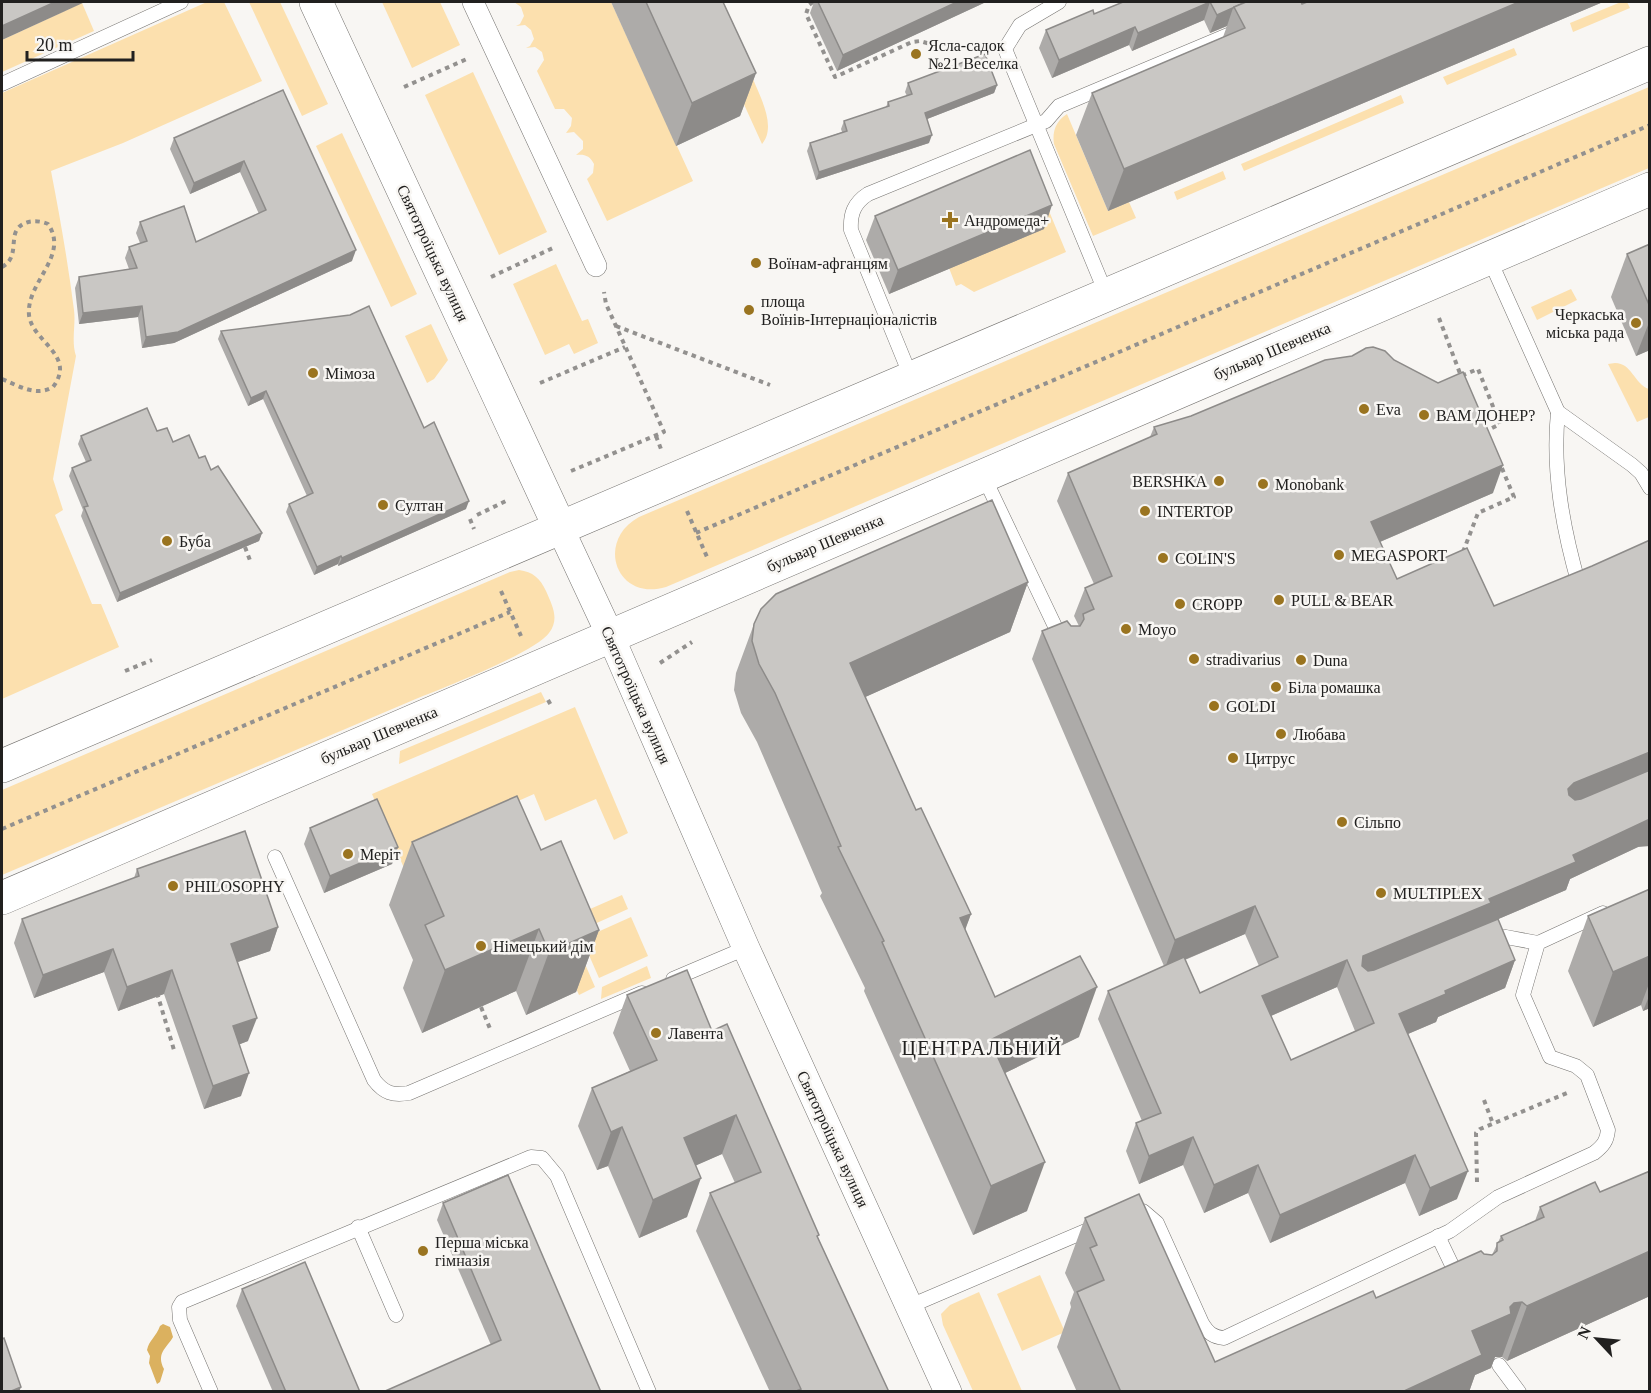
<svg xmlns="http://www.w3.org/2000/svg" width="1651" height="1393" viewBox="0 0 1651 1393" font-family="Georgia,serif">
  <style>
    .green { fill: #fce0ae }
    .forest { fill: #dbb15f }
    .lines { fill: none; stroke-linecap: round; stroke-linejoin: round }
    .service-casing { stroke: #757370; stroke-width: 15 }
    .pedestrian-casing { stroke: #757370; stroke-width: 22 }
    .minor-casing { stroke: #757370; stroke-width: 28 }
    .tertiary-casing { stroke: #757370; stroke-width: 34 }
    .secondary-casing { stroke: #757370; stroke-width: 34 }
    .path { stroke: #93918f; stroke-width: 4; stroke-dasharray: 4.5 4.5; stroke-linecap: butt }
    .service { stroke: #fff; stroke-width: 14 }
    .pedestrian { stroke: #fff; stroke-width: 21 }
    .minor { stroke: #fff; stroke-width: 27 }
    .tertiary { stroke: #fff; stroke-width: 33 }
    .secondary { stroke: #fff; stroke-width: 33 }
    .wall { fill: #adaba9; fill-rule: evenodd }
    .shaded-wall { fill: #8d8b89 }
    .building { fill: #c9c7c4; stroke: #8d8b89; stroke-width: 1.5; fill-rule: evenodd }
    .poi-dot { fill: #9a7420; stroke: #f8f6f3; stroke-width: 2 }
    .labels { text-anchor: middle; dominant-baseline: central; stroke-width: 5; stroke-linejoin: round; paint-order: stroke }
    .poi-label { font-size: 16px; fill: #21201f; stroke: #f8f6f3; text-anchor: start }
    .street-label { font-size: 16px; fill: #21201f; stroke: #f8f6f3 }
    .quarter-label { font-size: 20px; letter-spacing: 1.5px; fill: #21201f; stroke: #f8f6f3 }
  </style>
  <rect width="100%" height="100%" fill="#f8f6f3"/>
  <g class="green">
    <path d="M 207,2 L 224,2 L 262,81 L 123,143 L 51,171 C 60,217 68,263 74,310 C 76,325 71,341 76,356 L 53,479 L 63,510 L 55,515 L 92,604 L 101,604 L 119,647 L 2,699 L 2,93 Z"/>
    <polygon points="249,2 280,2 328,104 302,116"/>
    <polygon points="382,2 440,2 460,45 412,68"/>
    <path d="M 505,2 L 611,2 L 693,181 L 607,221 L 587,179 L 593,173 L 594,164 C 590,156 585,154 576,155 L 583,149 L 583,141 L 574,132 L 566,133 L 571,126 L 572,118 L 564,109 L 555,109 L 537,71 L 544,60 L 542,52 L 535,47 L 526,48 L 530,46 L 534,39 L 531,30 L 525,25 L 516,26 L 520,24 L 524,16 L 521,7 L 514,2 L 506,3 Z"/>
    <polygon points="1621,2 1627,2 1630,8 1573,32 1570,23"/>
    <polygon points="82,3 94,31 2,72 2,40"/>
    <polygon points="1514,48 1517,55 1447,85 1443,77"/>
    <polygon points="473,72 547,232 499,255 425,95"/>
    <path d="M 753,79 C 760,97 777,126 762,144 L 737,89 Z"/>
    <path d="M 1649,87 L 1649,168 L 666,587 C 616,602 595,541 639,517 Z"/>
    <polygon points="1401,95 1404,103 1244,171 1241,164"/>
    <path d="M 1067,114 L 1108,211 L 1129,202 L 1136,218 L 1093,236 L 1054,144 C 1052,131 1056,121 1067,114 Z"/>
    <polygon points="342,133 417,294 391,307 316,146"/>
    <polygon points="1032,170 1066,252 974,292 961,284 956,286 949,268"/>
    <polygon points="1223,171 1226,179 1177,200 1174,192"/>
    <polygon points="556,264 582,321 588,319 598,343 574,354 569,344 545,355 513,284"/>
    <polygon points="1571,289 1577,300 1537,320 1531,307"/>
    <polygon points="431,324 448,360 434,379 427,383 405,336"/>
    <path d="M 1615,363 C 1632,363 1634,384 1649,389 L 1649,417 L 1637,422 L 1608,364 Z"/>
    <path d="M 519,570 C 533,572 540,578 546,591 C 552,605 560,619 549,633 C 535,653 438,690 411,701 C 275,759 138,817 2,875 L 2,790 L 510,572 Z"/>
    <polygon points="541,692 546,702 399,764 400,751"/>
    <polygon points="575,707 628,833 614,840 596,799 545,821 534,794 482,817 404,868 372,794"/>
    <polygon points="622,895 628,909 572,934 595,987 579,995 549,927"/>
    <polygon points="631,917 648,956 599,978 582,939"/>
    <polygon points="647,966 651,978 601,999 602,987"/>
    <polygon points="1040,1275 1065,1332 1022,1351 997,1294"/>
    <polygon points="979,1292 1022,1391 973,1391 943,1325 941,1314 950,1305"/>
  </g>
  <path class="forest" d="M 163,1324 L 170,1327 L 173,1337 C 166,1349 156,1353 164,1369 L 160,1382 L 157,1384 L 149,1363 L 150,1356 L 147,1350 C 149,1340 156,1337 160,1326 Z"/>
  <g class="lines">
    <g class="service-casing">
      <g id="service">
        <polyline points="1059,2 1020,25 1005,49 1107,296"/>
        <polyline points="1285,10 1306,2"/>
        <polyline points="2,84 181,2"/>
        <polyline points="1489,258 1558,412 1632,465 1641,473 1650,488"/>
        <path d="M 911,377 L 851,230 C 850,214 854,203 868,194 L 1046,121 L 1059,106 L 1240,30"/>
        <path d="M 1558,412 C 1552,471 1563,529 1579,585"/>
        <polyline points="983,475 1062,641"/>
        <path d="M 275,857 L 374,1080 C 384,1093 393,1096 409,1093 L 642,993"/>
        <polyline points="1487,938 1506,937 1538,943"/>
        <polyline points="673,979 746,948"/>
        <path d="M 1132,1212 L 1143,1211 L 1157,1223 L 1202,1323 C 1208,1333 1213,1337 1224,1338 L 1450,1231 L 1498,1197 L 1594,1153 C 1603,1146 1607,1141 1608,1130 L 1587,1075 L 1576,1066 L 1550,1057 L 1523,995 L 1538,943 L 1603,913"/>
        <polyline points="358,1227 396,1315"/>
        <polyline points="1438,1236 1459,1280"/>
        <polyline points="910,1306 1095,1227"/>
        <polyline points="1499,1365 1519,1392"/>
        <polyline points="211,1392 180,1320 179,1307 182,1302 531,1157 542,1158 557,1176 649,1392"/>
      </g>
    </g>
    <g class="pedestrian-casing">
      <polyline id="pedestrian" points="473,2 596,266"/>
    </g>
    <g class="minor-casing">
      <polyline id="minor" points="560,528 610,635 746,948 948,1392"/>
    </g>
    <g class="tertiary-casing">
      <polyline id="tertiary" points="316,2 560,528"/>
    </g>
    <g class="secondary-casing">
      <g id="secondary">
        <polyline points="2,766 1650,63"/>
        <polyline points="2,898 1650,189"/>
      </g>
    </g>
    <g class="path">
      <polyline points="813,2 809,5 806,14 835,77 912,42 920,41 941,47 982,46"/>
      <polyline points="404,87 469,58"/>
      <path d="M 2,267 C 16,259 12,247 15,234 C 19,220 37,219 48,224 C 70,256 26,282 29,315 C 32,342 77,355 53,387 C 36,397 19,386 2,379"/>
      <polyline points="491,277 555,247"/>
      <polyline points="1439,318 1461,376 1478,369 1500,424 1486,431"/>
      <polyline points="616,326 770,385"/>
      <polyline points="540,383 625,347"/>
      <polyline points="656,436 661,449"/>
      <polyline points="571,471 664,432 606,304 604,292"/>
      <polyline points="687,511 707,557"/>
      <polyline points="477,515 508,500"/>
      <polyline points="470,519 474,529"/>
      <polyline points="696,533 1650,125"/>
      <polyline points="245,547 251,563"/>
      <polyline points="1463,552 1478,513 1514,497 1501,466"/>
      <polyline points="501,591 521,636"/>
      <polyline points="660,663 692,642"/>
      <polyline points="125,671 152,660"/>
      <polyline points="548,700 552,707"/>
      <polyline points="2,829 510,612"/>
      <polyline points="157,993 174,1050"/>
      <polyline points="481,1007 491,1031"/>
      <polyline points="1484,1100 1493,1124"/>
      <polyline points="1477,1182 1476,1133 1480,1129 1567,1093"/>
    </g>
    <use href="#service" class="service"/>
    <use href="#pedestrian" class="pedestrian"/>
    <use href="#minor" class="minor"/>
    <use href="#tertiary" class="tertiary"/>
    <use href="#secondary" class="secondary"/>
  </g>
  <g class="wall">
    <polygon points="611,2 723,2 756,73 740,116 676,146"/>
    <polygon points="814,2 986,2 837,71 810,13"/>
    <polygon points="1123,2 1301,2 1302,4 1307,2 1603,2 1108,211 1076,135 1092,93 1223,37 1227,26 1210,33 1204,20 1132,51 1129,45 1052,78 1039,48 1046,30 1094,14"/>
    <polygon points="908,83 997,85 994,93 927,119 929,143 816,180 807,151 810,143 842,132 841,129 844,121 886,107 888,102 907,96 905,92"/>
    <polygon points="283,90 352,261 174,343 142,348 138,317 79,324 75,288 79,277 129,269 125,258 129,247 140,243 136,233 140,222 196,242 259,214 240,172 190,194 170,149 174,138"/>
    <polygon points="875,216 1044,229 889,294 866,240"/>
    <polygon points="1650,244 1650,350 1636,356 1611,297 1627,254"/>
    <polygon points="221,331 424,428 466,509 338,566 338,564 314,575 286,512 289,504 307,496 263,399 248,406 218,339"/>
    <path d="M 1154,427 L 1493,493 L 1380,542 L 1397,579 L 1494,606 L 1638,847 L 1570,879 L 1566,890 L 1482,926 L 1515,960 L 1505,988 L 1438,1017 L 1436,1022 L 1408,1034 L 1457,1199 L 1419,1216 L 1405,1183 L 1270,1243 L 1248,1193 L 1204,1213 L 1183,1165 L 1139,1184 L 1126,1151 L 1136,1123 L 1142,1121 L 1098,1019 L 1108,991 L 1164,966 L 1032,659 L 1042,631 L 1071,626 L 1079,626 L 1074,616 L 1085,588 L 1094,584 L 1057,501 L 1068,473 L 1150,437 ZM 1245,934 L 1259,966 L 1200,993 L 1185,960 ZM 1337,987 L 1355,1031 L 1291,1060 L 1271,1016 Z"/>
    <polygon points="157,431 199,458 211,470 262,533 259,541 117,602 81,516 83,510 69,476 72,468 86,462 78,444 81,436"/>
    <polygon points="1028,582 1010,632 865,697 916,810 971,914 965,929 995,997 1079,1037 1005,1073 1027,1211 973,1235 864,991 865,988 820,896 822,893 757,742 741,713 734,690 736,673 754,624"/>
    <polygon points="310,828 398,847 392,864 324,893 304,844"/>
    <polygon points="412,842 541,850 599,930 576,992 526,1015 516,991 422,1033 403,988 413,960 389,905"/>
    <polygon points="137,869 278,927 270,951 238,962 248,1041 240,1044 241,1096 204,1109 164,994 118,1011 104,972 34,998 14,943 22,919 134,878"/>
    <polygon points="1650,889 1650,1008 1643,1011 1641,1005 1593,1027 1568,971 1588,916"/>
    <polygon points="627,995 712,1031 818,1238 889,1392 770,1392 696,1231 710,1193 735,1183 722,1154 696,1165 687,1217 639,1238 608,1166 597,1170 578,1126 592,1088 630,1071 613,1033"/>
    <polygon points="1650,1171 1650,1296 1507,1361 1502,1357 1495,1357 1491,1368 1475,1375 1469,1392 1077,1392 1057,1347 1071,1307 1070,1303 1074,1292 1065,1273 1085,1218 1215,1362 1484,1254 1492,1255 1501,1236 1535,1221 1540,1207 1600,1192"/>
    <polygon points="443,1203 601,1392 491,1345 437,1220"/>
    <polygon points="242,1289 360,1392 273,1392 236,1306"/>
  </g>
  <g class="shaded-wall">
    <polygon points="55,2 85,2 2,40 2,26"/>
    <polygon points="957,2 986,2 837,71 843,55"/>
    <polygon points="1210,2 1204,20 1132,51 1138,33"/>
    <polygon points="1519,2 1603,2 1108,211 1124,169"/>
    <polygon points="1233,8 1227,26 1210,33 1217,15"/>
    <polygon points="1135,27 1129,45 1052,78 1059,60"/>
    <polygon points="756,73 740,116 676,146 692,103"/>
    <polygon points="997,85 994,93 922,121 925,113"/>
    <polygon points="932,135 929,143 816,180 819,172"/>
    <polygon points="244,161 240,172 190,194 194,183"/>
    <polygon points="1052,205 1044,229 889,294 898,270"/>
    <polygon points="356,250 352,261 174,343 142,348 146,337"/>
    <polygon points="142,306 138,317 79,324 83,313"/>
    <polygon points="1650,320 1650,350 1636,356"/>
    <polygon points="266,391 263,399 248,406 251,398"/>
    <polygon points="1503,465 1493,493 1361,550 1371,522"/>
    <polygon points="469,501 466,509 338,566 342,558"/>
    <polygon points="262,533 259,541 117,602 120,593"/>
    <polygon points="341,556 338,564 314,575 317,567"/>
    <polygon points="1028,582 1010,632 832,712 850,663"/>
    <polygon points="1650,752 1650,776 1558,817 1568,789 1574,783"/>
    <polygon points="1648,819 1650,819 1650,846 1638,847 1570,879 1566,890 1482,926 1357,983 1363,956 1489,899 1573,855"/>
    <polygon points="398,847 392,864 324,893 330,876"/>
    <polygon points="1255,906 1245,934 1165,968 1175,940"/>
    <polygon points="971,914 953,963 960,918"/>
    <polygon points="278,927 270,951 223,967 231,944"/>
    <polygon points="539,929 516,991 422,1033 445,970"/>
    <polygon points="599,930 576,992 526,1015 549,952"/>
    <polygon points="113,949 104,972 34,998 43,975"/>
    <polygon points="1650,956 1650,981 1641,1005 1593,1027 1613,972"/>
    <polygon points="1347,960 1337,987 1252,1024 1262,996"/>
    <polygon points="1515,960 1505,988 1438,1017 1436,1022 1389,1042 1399,1014 1445,991"/>
    <polygon points="172,970 164,994 118,1011 127,987"/>
    <polygon points="1097,987 1079,1037 972,1089 990,1040"/>
    <polygon points="1650,994 1650,1008 1643,1011"/>
    <polygon points="257,1018 248,1041 225,1050 233,1026"/>
    <polygon points="249,1073 241,1096 204,1109 213,1086"/>
    <polygon points="736,1115 722,1154 670,1177 684,1138"/>
    <polygon points="622,1127 608,1166 597,1170 611,1132"/>
    <polygon points="1193,1137 1183,1165 1139,1184 1149,1156"/>
    <polygon points="1415,1155 1405,1183 1270,1243 1280,1215"/>
    <polygon points="1045,1162 1027,1211 973,1235 991,1186"/>
    <polygon points="1258,1165 1248,1193 1204,1213 1214,1185"/>
    <polygon points="1468,1171 1457,1199 1419,1216 1430,1188"/>
    <polygon points="701,1178 687,1217 639,1238 653,1200"/>
    <polygon points="1650,1251 1650,1296 1507,1361 1527,1306"/>
    <polygon points="1522,1302 1502,1357 1495,1357 1491,1368 1475,1375 1469,1392 1402,1392 1472,1331 1510,1307 1514,1303"/>
    <polygon points="21,1387 19,1392 9,1392"/>
  </g>
  <g class="building">
    <polygon points="2,2 55,2 2,26"/>
    <polygon points="646,2 723,2 756,73 692,103"/>
    <polygon points="818,2 957,2 843,55"/>
    <polygon points="1123,2 1246,2 1217,15 1210,2 1138,33 1135,27 1059,60 1046,30 1093,10 1094,14"/>
    <polygon points="1246,2 1301,2 1302,4 1307,2 1519,2 1124,169 1092,93 1245,28 1234,7"/>
    <polygon points="985,54 997,85 925,113 932,135 819,172 810,143 847,131 844,121 889,106 888,102 912,94 908,83"/>
    <polygon points="283,90 356,250 178,332 146,337 142,306 83,313 79,277 137,268 129,247 147,241 140,222 184,206 196,242 266,210 244,161 194,183 174,138"/>
    <polygon points="1030,150 1052,205 898,270 875,216"/>
    <polygon points="1650,244 1650,307 1627,254"/>
    <polygon points="369,306 424,428 434,422 469,501 342,558 341,556 317,567 289,504 313,493 266,391 251,398 221,331 350,315"/>
    <path d="M 1373,347 L 1385,351 L 1394,360 L 1438,383 L 1463,372 L 1503,465 L 1371,522 L 1397,579 L 1467,548 L 1494,606 L 1592,566 L 1650,540 L 1650,752 L 1574,783 L 1568,789 L 1569,795 L 1575,800 L 1581,799 L 1650,770 L 1650,819 L 1573,855 L 1576,862 L 1489,899 L 1491,903 L 1363,956 L 1362,966 L 1368,971 L 1374,970 L 1498,919 L 1515,960 L 1445,991 L 1446,994 L 1399,1014 L 1468,1171 L 1430,1188 L 1415,1155 L 1280,1215 L 1258,1165 L 1214,1185 L 1193,1137 L 1149,1156 L 1136,1123 L 1161,1113 L 1108,991 L 1184,957 L 1200,993 L 1278,957 L 1255,906 L 1175,940 L 1042,631 L 1067,621 L 1071,626 L 1080,626 L 1084,619 L 1083,614 L 1094,609 L 1085,588 L 1112,576 L 1068,473 L 1157,434 L 1154,427 L 1191,416 L 1325,360 L 1352,356 L 1366,348 ZM 1347,960 L 1374,1023 L 1291,1060 L 1262,996 Z"/>
    <polygon points="147,408 157,431 167,428 173,442 189,435 199,458 205,456 211,470 218,466 262,533 120,593 84,507 88,506 72,468 91,460 81,436"/>
    <polygon points="992,500 1028,582 850,663 916,810 921,808 971,914 960,918 995,997 1080,956 1097,987 990,1040 1045,1162 991,1186 882,942 884,941 838,847 841,846 775,693 759,664 752,641 754,624 761,609 776,594"/>
    <polygon points="517,796 541,850 561,841 599,930 549,952 539,929 445,970 425,925 444,916 412,842"/>
    <polygon points="377,799 398,847 330,876 310,828"/>
    <polygon points="245,831 278,927 231,944 257,1018 233,1026 249,1073 213,1086 172,970 127,987 113,949 43,975 22,919 139,876 137,869"/>
    <polygon points="1650,889 1650,956 1613,972 1588,916"/>
    <polygon points="687,970 712,1031 727,1024 819,1235 817,1236 889,1392 794,1392 801,1389 710,1193 761,1172 736,1115 684,1138 701,1178 653,1200 622,1127 611,1132 592,1088 657,1060 627,995"/>
    <polygon points="1650,1171 1650,1251 1527,1306 1522,1302 1514,1303 1510,1307 1511,1314 1472,1331 1482,1355 1402,1392 1121,1392 1077,1292 1104,1280 1090,1248 1097,1245 1085,1218 1139,1194 1215,1362 1373,1291 1376,1298 1481,1251 1484,1254 1492,1255 1497,1251 1497,1243 1503,1240 1501,1236 1544,1217 1540,1207 1595,1182 1600,1192"/>
    <polygon points="508,1175 601,1392 383,1392 501,1340 443,1203"/>
    <polygon points="305,1262 360,1392 286,1392 242,1289"/>
    <polygon points="4,1338 21,1387 9,1392 2,1392 2,1339"/>
  </g>
  <g class="poi-dot">
    <circle cx="916" cy="54" r="6"/>
    <path d="M947 211h6v6h6v6h-6v6h-6v-6h-6v-6h6z"/>
    <circle cx="756" cy="263" r="6"/>
    <circle cx="749" cy="310" r="6"/>
    <circle cx="1636" cy="323" r="6"/>
    <circle cx="313" cy="373" r="6"/>
    <circle cx="1364" cy="409" r="6"/>
    <circle cx="1424" cy="415" r="6"/>
    <circle cx="1219" cy="481" r="6"/>
    <circle cx="1263" cy="484" r="6"/>
    <circle cx="383" cy="505" r="6"/>
    <circle cx="1145" cy="511" r="6"/>
    <circle cx="167" cy="541" r="6"/>
    <circle cx="1339" cy="555" r="6"/>
    <circle cx="1163" cy="558" r="6"/>
    <circle cx="1279" cy="600" r="6"/>
    <circle cx="1180" cy="604" r="6"/>
    <circle cx="1126" cy="629" r="6"/>
    <circle cx="1194" cy="659" r="6"/>
    <circle cx="1301" cy="660" r="6"/>
    <circle cx="1276" cy="687" r="6"/>
    <circle cx="1214" cy="706" r="6"/>
    <circle cx="1281" cy="734" r="6"/>
    <circle cx="1233" cy="758" r="6"/>
    <circle cx="1342" cy="822" r="6"/>
    <circle cx="348" cy="854" r="6"/>
    <circle cx="173" cy="886" r="6"/>
    <circle cx="1381" cy="893" r="6"/>
    <circle cx="481" cy="946" r="6"/>
    <circle cx="656" cy="1033" r="6"/>
    <circle cx="423" cy="1251" r="6"/>
  </g>
  <g class="labels">
    <g class="poi-label">
      <text x="928" y="45">Ясла-садок<tspan x="928" dy="18">№21 Веселка</tspan></text>
      <text x="964" y="220">Андромеда+</text>
      <text x="768" y="263">Воїнам-афганцям</text>
      <text x="761" y="301">площа<tspan x="761" dy="18">Воїнів-Інтернаціоналістів</tspan></text>
      <text x="1624" y="314" text-anchor="end">Черкаська<tspan x="1624" dy="18">міська рада</tspan></text>
      <text x="325" y="373">Мімоза</text>
      <text x="1376" y="409">Eva</text>
      <text x="1436" y="415">ВАМ ДОНЕР?</text>
      <text x="1207" y="481" text-anchor="end">BERSHKA</text>
      <text x="1275" y="484">Monobank</text>
      <text x="395" y="505">Султан</text>
      <text x="1157" y="511">INTERTOP</text>
      <text x="179" y="541">Буба</text>
      <text x="1351" y="555">MEGASPORT</text>
      <text x="1175" y="558">COLIN'S</text>
      <text x="1291" y="600">PULL &amp; BEAR</text>
      <text x="1192" y="604">CROPP</text>
      <text x="1138" y="629">Moyo</text>
      <text x="1206" y="659">stradivarius</text>
      <text x="1313" y="660">Duna</text>
      <text x="1288" y="687">Біла ромашка</text>
      <text x="1226" y="706">GOLDI</text>
      <text x="1293" y="734">Любава</text>
      <text x="1245" y="758">Цитрус</text>
      <text x="1354" y="822">Сільпо</text>
      <text x="360" y="854">Меріт</text>
      <text x="185" y="886">PHILOSOPHY</text>
      <text x="1393" y="893">MULTIPLEX</text>
      <text x="493" y="946">Німецький дім</text>
      <text x="668" y="1033">Лавента</text>
      <text x="435" y="1242">Перша міська<tspan x="435" dy="18">гімназія</tspan></text>
    </g>
    <g class="street-label">
      <text transform="translate(433 253) rotate(65)">Святотроїцька вулиця</text>
      <text transform="translate(1272 351) rotate(-23)">бульвар Шевченка</text>
      <text transform="translate(825 543) rotate(-23)">бульвар Шевченка</text>
      <text transform="translate(636 695) rotate(66)">Святотроїцька вулиця</text>
      <text transform="translate(379 735) rotate(-23)">бульвар Шевченка</text>
      <text transform="translate(833 1139) rotate(65)">Святотроїцька вулиця</text>
    </g>
    <g class="quarter-label">
      <text x="982" y="1048">ЦЕНТРАЛЬНИЙ</text>
    </g>
  </g>
  <rect width="1651" height="1393" fill="none" stroke="#21201f" stroke-width="6"/>
  <g transform="translate(1597 1339) rotate(296)" stroke="#f8f6f3" stroke-width="4.5" paint-order="stroke">
  <path d="M0-4.5L10 22L0 15L-10 22Z" fill="#21201f"/>
  <text y="-9" font-size="16" font-weight="bold" text-anchor="middle" fill="#21201f">N</text>
  </g>
  <path d="M27 51v9h106v-9" fill="none" stroke="#21201f" stroke-width="3"/>
  <text x="36" y="51" font-size="18" fill="#21201f" stroke="#f8f6f3" stroke-width="4.5" paint-order="stroke">20 m</text>
</svg>
